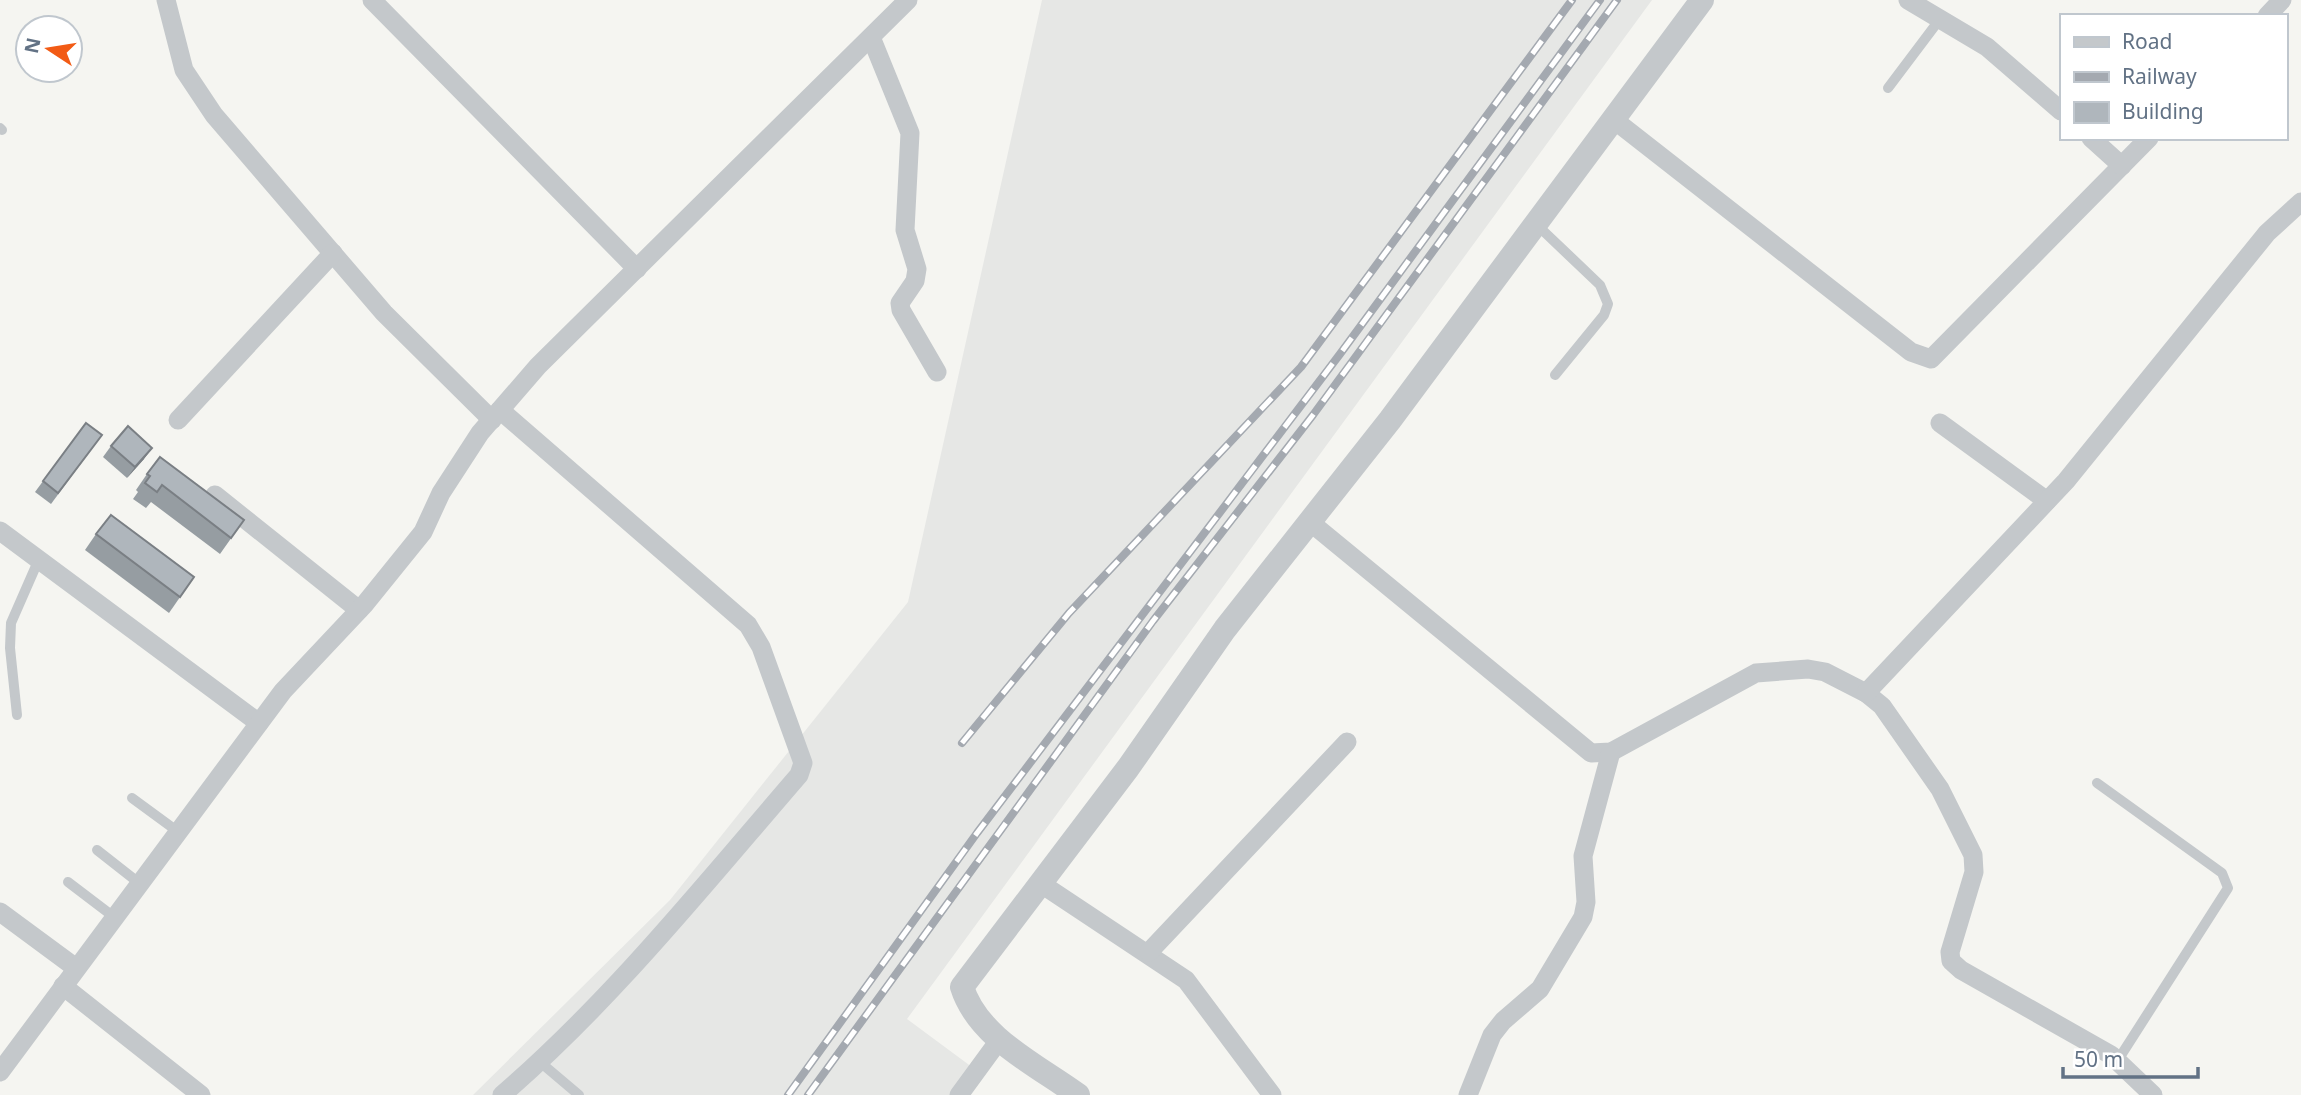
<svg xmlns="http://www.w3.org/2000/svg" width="2301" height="1095" viewBox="0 0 2301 1095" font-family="'Noto Sans',sans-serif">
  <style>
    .built { fill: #e6e7e5 }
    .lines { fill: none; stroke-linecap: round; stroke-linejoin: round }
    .service { stroke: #c4c8cb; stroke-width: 10 }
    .minor { stroke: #c4c8cb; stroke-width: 19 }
    .tertiary { stroke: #c4c8cb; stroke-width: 24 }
    .rail-casing { stroke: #a4a9b0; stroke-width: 8 }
    .rail { stroke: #fff; stroke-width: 5; stroke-dasharray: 16; stroke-linecap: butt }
    .wall { fill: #969da2 }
    .shaded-wall { fill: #7a7f84 }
    .building { fill: #afb6bc; stroke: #7a7f84; stroke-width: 2 }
  </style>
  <rect width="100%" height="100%" fill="#f5f5f1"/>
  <polygon class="built" points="1042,0 1652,0 907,1019 980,1073 963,1095 473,1095 670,900 908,602"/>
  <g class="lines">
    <g class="service">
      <polyline points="1888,88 1940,19"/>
      <polyline points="0,128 2,130"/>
      <polyline points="1536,224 1600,285 1608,304 1604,315 1555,375"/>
      <polyline points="17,715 10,648 11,623 39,559"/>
      <polyline points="2097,783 2222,873 2228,888 2118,1060"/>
      <polyline points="132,798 177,831"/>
      <polyline points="97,850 139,883"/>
      <polyline points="68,882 114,917"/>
      <polyline points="540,1062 579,1095"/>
    </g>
    <g class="minor">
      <polyline points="166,0 184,70 214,115 384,313 492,420"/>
      <polyline points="372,0 637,269"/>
      <polyline points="1908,0 1987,47 2061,111"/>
      <polyline points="2267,16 2282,0"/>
      <polyline points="871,37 910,133 905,230 917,269 915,281 900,303 901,310 937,372"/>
      <polyline points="1613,119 1911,352 1931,359 2149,138"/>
      <polyline points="2091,138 2122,166"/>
      <path d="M 500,410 L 748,625 L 761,647 L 803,763 L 799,775 C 704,885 612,1000 502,1095"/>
      <polyline points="178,420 333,253"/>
      <polyline points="1940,423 2047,501"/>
      <polyline points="215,495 359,610"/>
      <polyline points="1310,522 1591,753 1611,752 1756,673 1808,669 1825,672 1866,693 1882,706 1940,789 1973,855 1974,872 1950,952 1951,961 1961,970 2111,1055 2153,1095"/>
      <polyline points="0,531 259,723"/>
      <polyline points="1866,693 2066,481 2267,233 2301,202"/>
      <polyline points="1040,883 1186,980 1272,1095"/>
      <polyline points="0,912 76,968"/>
      <polyline points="1149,952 1347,742"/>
      <polyline points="63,986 201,1095"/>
      <polyline points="0,1072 283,691 364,605 423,532 441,493 480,433 538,366 908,0"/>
      <polyline points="959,1095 1000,1039"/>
      <polyline points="1468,1095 1492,1035 1503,1021 1540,989 1583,917 1586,902 1583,856 1611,752"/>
    </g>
    <path class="tertiary" d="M 1078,1095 C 1037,1065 978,1038 962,987 L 1128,768 L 1225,629 L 1390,420 L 1702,0"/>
    <g class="rail-casing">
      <g id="rail">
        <polyline points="962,743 1069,613 1301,367 1572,0"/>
        <polyline points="788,1095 977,833 1340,354 1600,0"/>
        <polyline points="808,1095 1153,621 1313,415 1617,0"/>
      </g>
    </g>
    <use href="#rail" class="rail"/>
  </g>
  <g class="wall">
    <polygon points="86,423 102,435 51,504 35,492"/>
    <polygon points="111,446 144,459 127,478 103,457"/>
    <polygon points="147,474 244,520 220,554 151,502 146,508 133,499 138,492 136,490"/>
    <polygon points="96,534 194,577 169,613 85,550"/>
  </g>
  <polygon class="shaded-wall" points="152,448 144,459 127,478 135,467"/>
  <g class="building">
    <polygon points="86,423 102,435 58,493 43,481"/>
    <polygon points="128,426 152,448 135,467 111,446"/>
    <polygon points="160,457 244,520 231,538 162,485 157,492 145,483 150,476 147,474"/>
    <polygon points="111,515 194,577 180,597 96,534"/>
  </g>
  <rect x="2060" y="14" width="228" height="126" fill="#ffffff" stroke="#c0c7ce" stroke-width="2"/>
  <rect x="2074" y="37" width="35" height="10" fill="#c4c8cb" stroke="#c0c7ce" stroke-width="2"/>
  <text x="2122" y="49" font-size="21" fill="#627285">Road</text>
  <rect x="2074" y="72" width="35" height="10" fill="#a4a9b0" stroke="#c0c7ce" stroke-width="2"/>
  <text x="2122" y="84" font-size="21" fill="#627285">Railway</text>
  <rect x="2074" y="102" width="35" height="21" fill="#afb6bc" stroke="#c0c7ce" stroke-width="2"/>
  <text x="2122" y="119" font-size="21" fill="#627285">Building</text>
  <g transform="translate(49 49) rotate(282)"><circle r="33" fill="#ffffff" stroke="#c0c7ce" stroke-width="2"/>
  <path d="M0-5L12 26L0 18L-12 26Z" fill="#f25b15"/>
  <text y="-10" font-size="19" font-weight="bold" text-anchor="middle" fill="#627285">N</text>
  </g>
  <path d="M2063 1067v10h135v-10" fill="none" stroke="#627285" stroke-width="3.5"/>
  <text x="2074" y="1067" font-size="21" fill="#627285" stroke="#ffffff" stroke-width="5" paint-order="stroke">50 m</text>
</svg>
